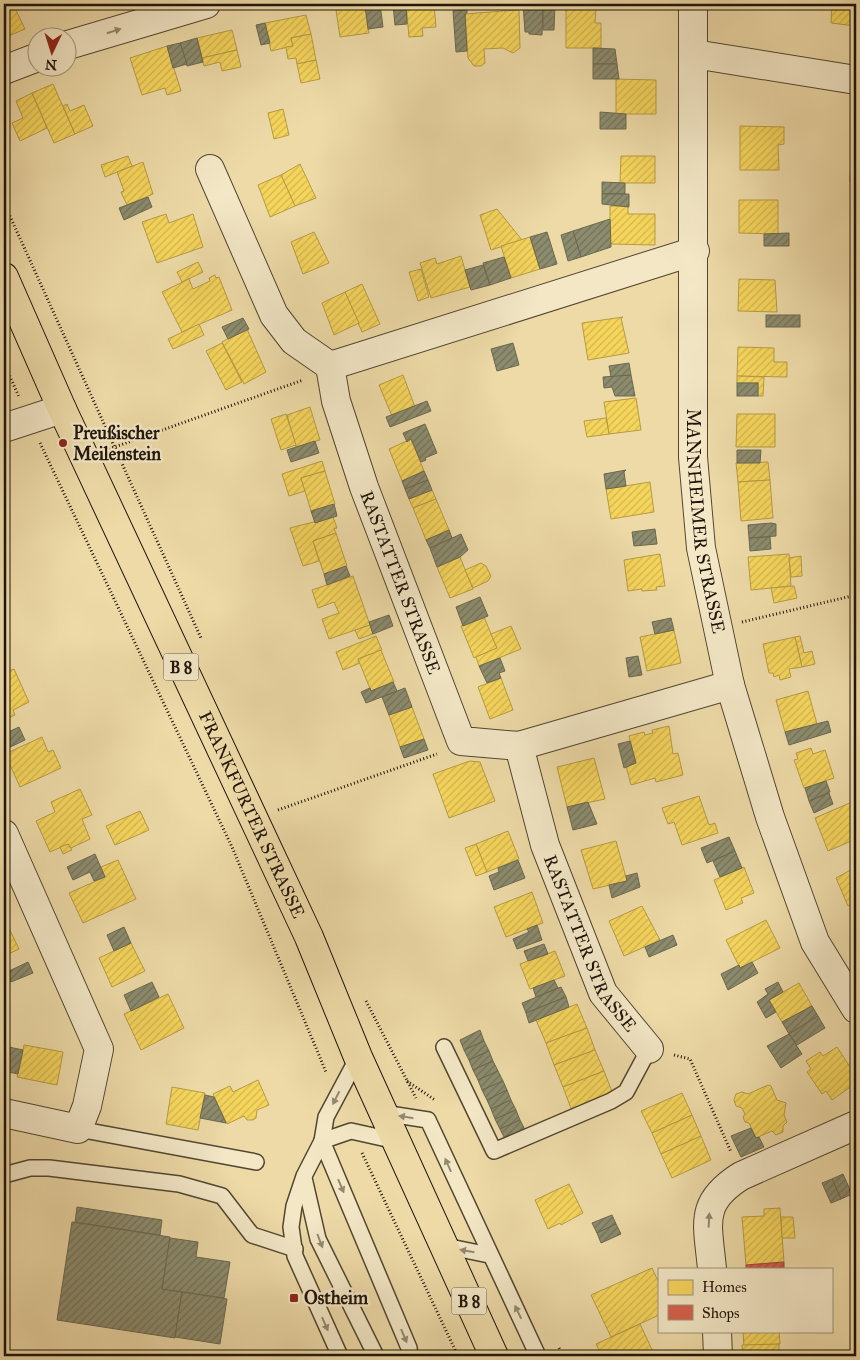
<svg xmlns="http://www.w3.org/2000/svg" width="860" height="1360" viewBox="0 0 860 1360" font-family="'IM FELL Great Primer',serif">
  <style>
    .homes { fill: url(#homes-hatch); stroke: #b69b43 }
    .shops { fill: url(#shops-hatch); stroke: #9f4939 }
    .industry { fill: url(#industry-hatch); stroke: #6b6850 }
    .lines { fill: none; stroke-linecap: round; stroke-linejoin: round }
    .service-casing { stroke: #524631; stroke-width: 18 }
    .minor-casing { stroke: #524631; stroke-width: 30 }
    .primary-casing { stroke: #1f140a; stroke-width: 30 }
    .path { stroke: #1f140a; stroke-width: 3; stroke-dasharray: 1 2.5; stroke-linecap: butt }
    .service { stroke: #f3e7c6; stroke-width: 15 }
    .minor { stroke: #f3e7c6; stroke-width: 28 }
    .primary { stroke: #eddaa7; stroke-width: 28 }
    .oneway { fill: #948871 }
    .poi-dot { fill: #8f2418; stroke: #f3e7c6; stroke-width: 2 }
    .labels { text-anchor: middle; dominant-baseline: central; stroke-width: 5; stroke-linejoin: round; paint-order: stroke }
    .shield { fill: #f3e7c6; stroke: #5f5342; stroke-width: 1 }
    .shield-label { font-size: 16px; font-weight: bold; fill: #1f140a }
    .poi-label { font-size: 18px; font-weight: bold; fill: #1f140a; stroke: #f3e7c6; text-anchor: start }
    .street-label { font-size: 18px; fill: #1f140a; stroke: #f3e7c6 }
  </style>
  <defs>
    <pattern id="homes-hatch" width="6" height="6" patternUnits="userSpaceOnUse" patternTransform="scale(1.25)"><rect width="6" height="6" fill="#f6d55c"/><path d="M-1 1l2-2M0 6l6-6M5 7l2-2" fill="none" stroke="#d2b64f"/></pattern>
    <pattern id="shops-hatch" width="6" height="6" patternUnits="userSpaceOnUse" patternTransform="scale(1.25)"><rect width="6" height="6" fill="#d6604d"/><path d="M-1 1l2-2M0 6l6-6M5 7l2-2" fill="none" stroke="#ad4e3e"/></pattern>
    <pattern id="industry-hatch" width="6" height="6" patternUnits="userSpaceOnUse" patternTransform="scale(1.25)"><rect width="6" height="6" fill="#8c8c6e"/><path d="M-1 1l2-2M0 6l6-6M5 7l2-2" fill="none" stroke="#727159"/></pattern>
  </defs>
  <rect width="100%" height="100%" fill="#eddaa7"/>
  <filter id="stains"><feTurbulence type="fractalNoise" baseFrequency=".004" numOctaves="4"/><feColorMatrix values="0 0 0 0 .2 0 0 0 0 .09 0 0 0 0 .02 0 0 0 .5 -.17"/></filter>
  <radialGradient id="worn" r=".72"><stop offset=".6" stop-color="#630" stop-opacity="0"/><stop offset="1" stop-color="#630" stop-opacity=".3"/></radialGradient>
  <g class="homes">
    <polygon points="4,4 13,4 25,29 6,37 4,32"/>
    <polygon points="406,4 434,4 436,27 422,28 423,36 409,37"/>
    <polygon points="832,4 856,4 856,26 831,23"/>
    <polygon points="365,6 369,33 340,37 336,10"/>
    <polygon points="503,7 504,11 519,10 520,48 513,53 503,48 484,49 485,63 481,66 474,66 468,58 465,14 503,11"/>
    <polygon points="566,7 596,7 595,23 601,23 601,48 566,48"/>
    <polygon points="306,15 311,34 291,38 293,46 271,51 265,23"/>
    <polygon points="232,30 237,50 202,58 197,38"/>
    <polygon points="311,34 316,60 297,64 296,58 288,59 286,47 293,46 291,38"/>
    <polygon points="167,46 181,91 167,95 165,88 142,95 130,58"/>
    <polygon points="237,50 241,67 222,71 220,62 204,66 202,58"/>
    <polygon points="316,60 320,79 301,83 297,64"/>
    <polygon points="616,79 656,80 656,114 616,114"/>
    <polygon points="53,84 75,134 54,143 32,93"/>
    <polygon points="32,93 47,128 20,141 12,123 23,118 16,101"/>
    <polygon points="67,104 70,111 84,105 93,126 75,134 63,106"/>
    <polygon points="283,109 289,135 274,139 268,113"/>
    <polygon points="740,126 784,127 784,144 778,145 779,170 740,170"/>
    <polygon points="128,156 132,166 105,177 101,165"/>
    <polygon points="621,156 655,156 655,183 620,183"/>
    <polygon points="143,162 153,194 127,205 121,192 124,191 117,172"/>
    <polygon points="300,164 316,198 295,206 281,175"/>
    <polygon points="281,175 295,206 270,217 258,185"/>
    <polygon points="739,200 778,200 778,234 739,233"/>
    <polygon points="610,206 628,206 628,214 655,214 655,245 610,244"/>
    <polygon points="497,209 522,240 491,250 480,215"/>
    <polygon points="166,214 169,223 193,214 203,247 157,263 142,222"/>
    <polygon points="314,232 329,263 303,274 291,242"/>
    <polygon points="530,237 540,269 511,278 501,246"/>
    <polygon points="461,256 470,287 431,298 420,263 435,258 437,264"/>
    <polygon points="198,262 203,272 182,282 177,272"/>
    <polygon points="421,269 429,297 418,301 409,272"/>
    <polygon points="215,275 216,278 219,277 232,310 182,332 162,292 189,279 193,289 210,281 209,278"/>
    <polygon points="739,279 775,280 777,312 738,311"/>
    <polygon points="362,284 380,324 362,332 345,292"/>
    <polygon points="345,292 359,323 334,335 322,303"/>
    <polygon points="623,317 621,318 629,353 588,360 582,323"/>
    <polygon points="199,324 204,335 173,349 168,339"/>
    <polygon points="247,329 266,372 244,384 222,342"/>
    <polygon points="222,343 242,382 226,390 206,351"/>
    <polygon points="738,347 774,348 774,362 787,362 787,377 737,376"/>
    <polygon points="403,375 415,407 392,416 379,385"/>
    <polygon points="737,376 764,377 763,396 758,396 758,383 737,383"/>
    <polygon points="636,398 641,430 609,434 604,402"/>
    <polygon points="310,407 320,440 296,447 287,415"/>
    <polygon points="286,414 296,445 281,450 271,419"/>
    <polygon points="737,414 775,414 775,447 736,447"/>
    <polygon points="606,418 609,434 587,437 584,421"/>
    <polygon points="411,439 424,471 402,481 389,449"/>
    <polygon points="322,461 325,471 301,478 305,491 289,496 282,474"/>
    <polygon points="768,462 770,480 738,482 736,463"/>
    <polygon points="325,471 335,504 311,511 301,478"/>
    <polygon points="770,480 773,518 741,521 738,482"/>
    <polygon points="650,482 654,512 611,519 606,489"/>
    <polygon points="432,490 436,499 413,508 409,499"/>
    <polygon points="436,499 449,530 426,540 413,508"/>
    <polygon points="333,517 337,528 334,529 336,533 313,541 319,561 303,566 290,528"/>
    <polygon points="336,533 347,566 324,574 313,541"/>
    <polygon points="660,554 665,586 656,587 657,590 642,591 642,589 628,591 624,560"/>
    <polygon points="789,554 791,586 751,590 748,557"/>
    <polygon points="801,556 802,576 791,577 789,558"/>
    <polygon points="460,557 473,589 450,598 437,567"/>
    <polygon points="481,563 486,566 491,576 488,581 473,588 465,570"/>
    <polygon points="353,576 370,625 329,639 322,619 339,613 334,602 318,608 312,590"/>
    <polygon points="794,586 797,598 774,603 771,588"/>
    <polygon points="484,617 497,648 474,658 461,626"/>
    <polygon points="370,625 373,634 359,639 355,630"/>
    <polygon points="511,626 521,649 479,666 476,657 497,648 491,634"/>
    <polygon points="674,630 681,663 647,671 640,637"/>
    <polygon points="376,636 382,650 358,659 360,663 343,670 336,652"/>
    <polygon points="800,636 804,653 812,651 815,664 802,667 795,637"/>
    <polygon points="795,637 802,667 789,669 791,677 780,680 779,675 774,677 773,673 769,673 763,644"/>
    <polygon points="381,650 394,682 371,691 358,659"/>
    <polygon points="14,669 29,702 13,710 15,715 4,720 4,673"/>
    <polygon points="501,678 513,710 490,719 478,687"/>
    <polygon points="808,691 817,724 785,732 776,700"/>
    <polygon points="412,707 424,739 400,747 389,715"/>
    <polygon points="669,726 673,754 678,753 683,775 656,782 655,778 631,785 626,766 636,763 629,736 644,732 645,735 653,733 652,730"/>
    <polygon points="42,737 48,752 53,750 61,768 20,787 5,754"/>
    <polygon points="811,748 813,754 825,750 834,778 804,788 794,760 798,759 796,753"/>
    <polygon points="594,758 605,799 567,807 557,767"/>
    <polygon points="470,761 480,762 495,801 449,818 433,774"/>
    <polygon points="80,789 92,815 82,819 90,839 71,848 68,844 50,852 36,821 55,812 51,802"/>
    <polygon points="699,796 709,825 715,823 718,833 682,845 674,822 668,824 662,808"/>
    <polygon points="852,802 856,803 856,839 828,851 815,818"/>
    <polygon points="140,811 149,830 115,845 106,826"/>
    <polygon points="508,831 519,859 487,872 476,844"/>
    <polygon points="616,841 627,881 593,889 581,850"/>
    <polygon points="68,844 72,850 63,854 60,847"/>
    <polygon points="476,844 487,872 476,876 465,848"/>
    <polygon points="118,860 136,899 83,923 69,893 105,877 101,867"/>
    <polygon points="744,867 754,893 741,898 743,903 726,910 714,880"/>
    <polygon points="856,867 856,902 848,906 836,878"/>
    <polygon points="532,892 543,923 506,937 494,907"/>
    <polygon points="642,906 660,940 624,956 609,921"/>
    <polygon points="766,920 780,948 740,968 726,940"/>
    <polygon points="7,924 19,949 4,956 4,925"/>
    <polygon points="131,943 145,971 112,987 99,958"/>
    <polygon points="555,951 565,976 530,989 520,964"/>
    <polygon points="799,983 812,1006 782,1022 769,1000"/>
    <polygon points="168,994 184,1028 141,1050 124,1014"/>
    <polygon points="577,1004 587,1028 546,1043 536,1020"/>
    <polygon points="587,1028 595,1050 554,1065 546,1043"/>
    <polygon points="24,1045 63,1052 57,1085 17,1077"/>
    <polygon points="837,1047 856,1076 856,1083 832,1100 826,1091 822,1094 807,1072 811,1069 806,1061 820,1052 823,1056"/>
    <polygon points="595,1050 604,1071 563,1087 554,1065"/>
    <polygon points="604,1071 613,1094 572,1111 563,1087"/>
    <polygon points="258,1080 269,1105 257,1110 256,1118 253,1120 247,1120 244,1116 227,1124 213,1094 230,1086 233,1092"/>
    <polygon points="768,1085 771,1086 777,1100 786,1103 784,1115 787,1122 783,1126 783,1132 776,1135 772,1131 756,1138 749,1123 745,1122 743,1117 745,1114 742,1108 736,1106 734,1100 736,1094 742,1092 748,1094"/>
    <polygon points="172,1087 205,1093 198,1130 166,1124"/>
    <polygon points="682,1093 692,1115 652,1133 641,1111"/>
    <polygon points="692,1115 701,1136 661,1154 652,1133"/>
    <polygon points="701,1136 711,1160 672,1178 661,1154"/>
    <polygon points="569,1184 583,1213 561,1225 560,1223 548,1229 535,1200"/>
    <polygon points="780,1208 784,1262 746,1265 742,1217 764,1216 764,1209"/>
    <polygon points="781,1217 793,1217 795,1238 782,1238"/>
    <polygon points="652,1268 659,1283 659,1315 611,1337 591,1295"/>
    <polygon points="640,1324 655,1356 602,1356 596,1344"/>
    <polygon points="743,1331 779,1331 780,1344 744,1347"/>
    <polygon points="779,1344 779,1356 743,1356 742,1345"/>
  </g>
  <polygon class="shops" points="784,1262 784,1269 746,1269 746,1265"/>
  <g class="industry">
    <polygon points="380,4 383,27 368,29 365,5"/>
    <polygon points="393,4 406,4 407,24 395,25"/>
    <polygon points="523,5 543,5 542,35 529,34 529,32 525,32"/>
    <polygon points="543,5 555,5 554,30 543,30"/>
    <polygon points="467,10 467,13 465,14 467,51 456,52 453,11"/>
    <polygon points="265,23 270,43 261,45 256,25"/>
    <polygon points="197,38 203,62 187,66 180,43"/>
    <polygon points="180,43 187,64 173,68 167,46"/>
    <polygon points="593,48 615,49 617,64 593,64"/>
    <polygon points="593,64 617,64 619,79 593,79"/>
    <polygon points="600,112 626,114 626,129 600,129"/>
    <polygon points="851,158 856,158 856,183 850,182"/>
    <polygon points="602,182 625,183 625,194 602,194"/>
    <polygon points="602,194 629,194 629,207 602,204"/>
    <polygon points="148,197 152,207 124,220 119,208"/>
    <polygon points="610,219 611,247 581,257 573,231"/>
    <polygon points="573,231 581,257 568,261 561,235"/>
    <polygon points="547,232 557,264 540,269 530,237"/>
    <polygon points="789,233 789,246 764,246 764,234"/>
    <polygon points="504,257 511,278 490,285 483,263"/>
    <polygon points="483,265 490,285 471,290 465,270"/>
    <rect x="766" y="315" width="34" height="12"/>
    <polygon points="243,318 249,329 228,339 222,327"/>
    <polygon points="513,343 519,365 497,371 491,349"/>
    <polygon points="629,363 631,375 611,377 609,366"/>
    <polygon points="631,375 635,396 615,396 612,387 604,388 603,377"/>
    <rect x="737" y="383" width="21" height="13"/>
    <polygon points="427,401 431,411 390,427 386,417"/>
    <polygon points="425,424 437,453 425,458 426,460 421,462 411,439 407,442 403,433"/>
    <polygon points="315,441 319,453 291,462 287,450"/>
    <polygon points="737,450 761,450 760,463 737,463"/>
    <polygon points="626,470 624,472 626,486 606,489 604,474"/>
    <polygon points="424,471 428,480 405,489 402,481"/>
    <polygon points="428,480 432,490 409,499 405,489"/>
    <polygon points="334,504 337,516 315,523 311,511"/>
    <polygon points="771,523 776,524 776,536 749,538 748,525"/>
    <polygon points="655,529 657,544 634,546 632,532"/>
    <polygon points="449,530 452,538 430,548 426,540"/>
    <polygon points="461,534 468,550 460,557 437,567 430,548"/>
    <polygon points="770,537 771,549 750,551 749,538"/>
    <polygon points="346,566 350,576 327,585 324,574"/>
    <polygon points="480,597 488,616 463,626 456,607"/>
    <polygon points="389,615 393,626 373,634 369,622"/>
    <polygon points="671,618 674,630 655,634 652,622"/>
    <polygon points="638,656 642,675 629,677 626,658"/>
    <polygon points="500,658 505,671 499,673 501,678 487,683 479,666"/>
    <polygon points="393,682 397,691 366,703 361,692 370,688 371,691"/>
    <polygon points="405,688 412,707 389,715 382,697"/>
    <polygon points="828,721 831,732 789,745 785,732"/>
    <polygon points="19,727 25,740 4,750 4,734"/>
    <polygon points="424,739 428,750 404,758 400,747"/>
    <polygon points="630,741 636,763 624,768 618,744"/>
    <polygon points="826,781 830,792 809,801 805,788"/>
    <polygon points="829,793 833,804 814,813 809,801"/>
    <polygon points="588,802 597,824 573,830 567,807"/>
    <polygon points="729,837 735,851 707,863 701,848"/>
    <polygon points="735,851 742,868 720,877 713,861"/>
    <polygon points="95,854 105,877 94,881 90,872 73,880 67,867"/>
    <polygon points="518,860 525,878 494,890 489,876 499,872 498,868"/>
    <polygon points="637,873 640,887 612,898 609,885 627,881 626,876"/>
    <polygon points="537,925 542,940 517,949 513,939 529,932 527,929"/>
    <polygon points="124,927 131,943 114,951 107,935"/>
    <polygon points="673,935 677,945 649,957 645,947"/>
    <polygon points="544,944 548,954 528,961 524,951"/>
    <polygon points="28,962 33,973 11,982 7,972"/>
    <polygon points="752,962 758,973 728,990 721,974 739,965 740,968"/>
    <polygon points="554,980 558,988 536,997 533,988"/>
    <polygon points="152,982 159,997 131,1011 124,995"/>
    <polygon points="778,982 783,992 769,1000 776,1012 766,1018 757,1002 768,994 765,989"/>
    <polygon points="561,987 566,997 526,1013 522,1003"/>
    <polygon points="566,997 569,1007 529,1023 526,1013"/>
    <polygon points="812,1006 818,1016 789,1034 782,1022"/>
    <polygon points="818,1016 825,1028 797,1045 789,1034"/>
    <polygon points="480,1030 484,1041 464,1050 460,1040"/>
    <polygon points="789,1034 802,1054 781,1068 767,1046"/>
    <polygon points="484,1041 489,1051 469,1060 464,1050"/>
    <polygon points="4,1046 23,1050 18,1074 4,1071"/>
    <polygon points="489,1051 493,1061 473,1070 469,1060"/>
    <polygon points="493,1061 498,1071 478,1080 473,1070"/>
    <polygon points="498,1071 503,1081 482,1090 478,1080"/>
    <polygon points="503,1081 507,1090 487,1100 482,1090"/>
    <polygon points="507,1090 511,1100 491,1109 487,1100"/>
    <polygon points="205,1095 214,1097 226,1123 200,1118"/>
    <polygon points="511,1100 516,1110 495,1119 491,1109"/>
    <polygon points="516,1110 520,1120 500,1129 495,1119"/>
    <polygon points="520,1120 525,1130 505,1139 500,1129"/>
    <polygon points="751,1128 756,1138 759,1137 764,1147 741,1157 731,1136"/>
    <polygon points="843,1174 852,1194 841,1199 832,1179"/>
    <polygon points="832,1179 841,1199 831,1203 822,1183"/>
    <polygon points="77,1207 162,1220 160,1235 75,1222"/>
    <polygon points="612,1215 616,1224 597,1233 592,1223"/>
    <polygon points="72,1222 170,1237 162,1289 182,1292 175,1338 57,1320"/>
    <polygon points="616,1224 621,1234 601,1243 597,1233"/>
    <polygon points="170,1238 198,1242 196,1257 230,1262 224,1298 162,1289"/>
    <polygon points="182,1292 227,1299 220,1344 175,1337"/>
    <polygon points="686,1351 689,1356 675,1356"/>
  </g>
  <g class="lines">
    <g class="service-casing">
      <g id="service">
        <polyline points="444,1047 494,1151 611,1101 626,1092 649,1049"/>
        <polyline points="383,1113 428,1120 538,1356"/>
        <polyline points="78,1129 256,1162"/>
        <polyline points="322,1141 409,1348 410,1356"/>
        <polyline points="322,1141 351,1131 396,1141"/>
        <polyline points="4,1175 30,1168 49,1168 179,1184 222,1196 252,1235 295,1249"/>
        <polyline points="304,1178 318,1239 376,1356"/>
        <polyline points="445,1246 489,1255"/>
        <polyline points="340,1356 295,1256 291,1227 294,1206 304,1176 322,1141 326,1117 358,1057"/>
      </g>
    </g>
    <g class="minor-casing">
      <g id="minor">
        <path id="s1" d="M 693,4 L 693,457 L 701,548 L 730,685 L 770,817 L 815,942 L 856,1009"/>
        <polyline points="68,45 206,4"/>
        <polyline points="694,54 856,80"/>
        <polyline points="4,70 38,57"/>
        <path id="s2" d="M 210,169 L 274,315 L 294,341 L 330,366 L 336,401 L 364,487 L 461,741 L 519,746 L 730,685"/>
        <polyline points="330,366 695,251"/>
        <polyline points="4,428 62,409"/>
        <path id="s3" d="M 519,746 L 545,845 L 603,993 L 649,1049"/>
        <polyline points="4,834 99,1049 87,1106 78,1129 4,1113"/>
        <path d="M 712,1269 C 708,1224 698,1203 741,1176 L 856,1125"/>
        <polyline points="717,1331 718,1356"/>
      </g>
    </g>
    <g class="primary-casing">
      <g id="primary">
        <path id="s4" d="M 4,277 L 62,409 L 309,937 L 358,1057 L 494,1356"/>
      </g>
    </g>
    <g class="path">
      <polyline points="4,203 201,638"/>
      <polyline points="4,363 19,397"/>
      <polyline points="40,443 232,847 326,1072"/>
      <polyline points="109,449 303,380"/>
      <polyline points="742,622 856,595"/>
      <polyline points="278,810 437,754"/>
      <polyline points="366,1001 416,1098"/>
      <polyline points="674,1055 690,1059 731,1152"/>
      <polyline points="407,1081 435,1100"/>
      <polyline points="362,1153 458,1356"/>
      <polyline points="559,1348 563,1356"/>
    </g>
    <use href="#service" class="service"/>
    <use href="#minor" class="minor"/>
    <use href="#primary" class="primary"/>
  </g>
  <defs><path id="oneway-solid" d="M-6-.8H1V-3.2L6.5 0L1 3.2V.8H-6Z" transform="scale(1.25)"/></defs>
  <g class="oneway">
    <use href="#oneway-solid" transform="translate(114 31) rotate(-17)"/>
    <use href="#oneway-solid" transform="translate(336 1098) rotate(117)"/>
    <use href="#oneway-solid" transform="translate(406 1117) rotate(-171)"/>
    <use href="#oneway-solid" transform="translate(448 1165) rotate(-114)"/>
    <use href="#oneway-solid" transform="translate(341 1186) rotate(67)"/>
    <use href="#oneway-solid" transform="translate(709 1220) rotate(-87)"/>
    <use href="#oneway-solid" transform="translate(320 1241) rotate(69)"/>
    <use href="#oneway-solid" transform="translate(467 1251) rotate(-170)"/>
    <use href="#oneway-solid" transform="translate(518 1312) rotate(-116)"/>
    <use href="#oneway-solid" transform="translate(325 1324) rotate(66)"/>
    <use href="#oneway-solid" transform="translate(404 1336) rotate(67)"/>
  </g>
  <g class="poi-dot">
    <circle cx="63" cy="443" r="5"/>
    <rect x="289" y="1293" width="10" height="10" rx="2.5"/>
  </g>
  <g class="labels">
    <g class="shield">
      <rect x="163.5" y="653.5" width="35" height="27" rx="4"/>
      <rect x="451.5" y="1287.5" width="35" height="27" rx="4"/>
    </g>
    <g class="shield-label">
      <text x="181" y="667">B 8</text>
      <text x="469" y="1301">B 8</text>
    </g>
    <g class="poi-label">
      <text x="73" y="433">Preußischer<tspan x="73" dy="21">Meilenstein</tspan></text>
      <text x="304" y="1298">Ostheim</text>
    </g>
    <g class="street-label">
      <text stroke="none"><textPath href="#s1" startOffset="518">MANNHEIMER STRASSE</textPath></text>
      <text stroke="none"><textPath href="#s2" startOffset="464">RASTATTER STRASSE</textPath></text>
      <text stroke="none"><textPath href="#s4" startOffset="592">FRANKFURTER STRASSE</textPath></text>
      <text stroke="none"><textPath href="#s3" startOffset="211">RASTATTER STRASSE</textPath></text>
    </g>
  </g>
  <rect width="860" height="1360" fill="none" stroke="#eddaa7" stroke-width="20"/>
  <rect x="5" y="5" width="850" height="1350" fill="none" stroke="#1f140a" stroke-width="2.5"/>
  <rect x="10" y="10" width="840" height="1340" fill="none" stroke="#1f140a"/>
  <rect x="658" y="1268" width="175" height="65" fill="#f3e7c6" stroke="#9e937b"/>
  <rect x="668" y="1280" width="25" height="15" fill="#f6d55c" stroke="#9e937b"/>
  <text x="702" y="1292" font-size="15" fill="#1f140a">Homes</text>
  <rect x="668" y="1305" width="25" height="15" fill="#d6604d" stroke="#9e937b"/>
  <text x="702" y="1318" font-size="15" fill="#1f140a">Shops</text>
  <g transform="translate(52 52) rotate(184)"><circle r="24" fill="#f3e7c6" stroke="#9e937b"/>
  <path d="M0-4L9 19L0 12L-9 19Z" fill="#8f2418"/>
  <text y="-8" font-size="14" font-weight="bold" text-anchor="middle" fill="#1f140a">N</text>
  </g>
  <rect width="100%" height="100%" filter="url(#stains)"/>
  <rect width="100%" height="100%" fill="url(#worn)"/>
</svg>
